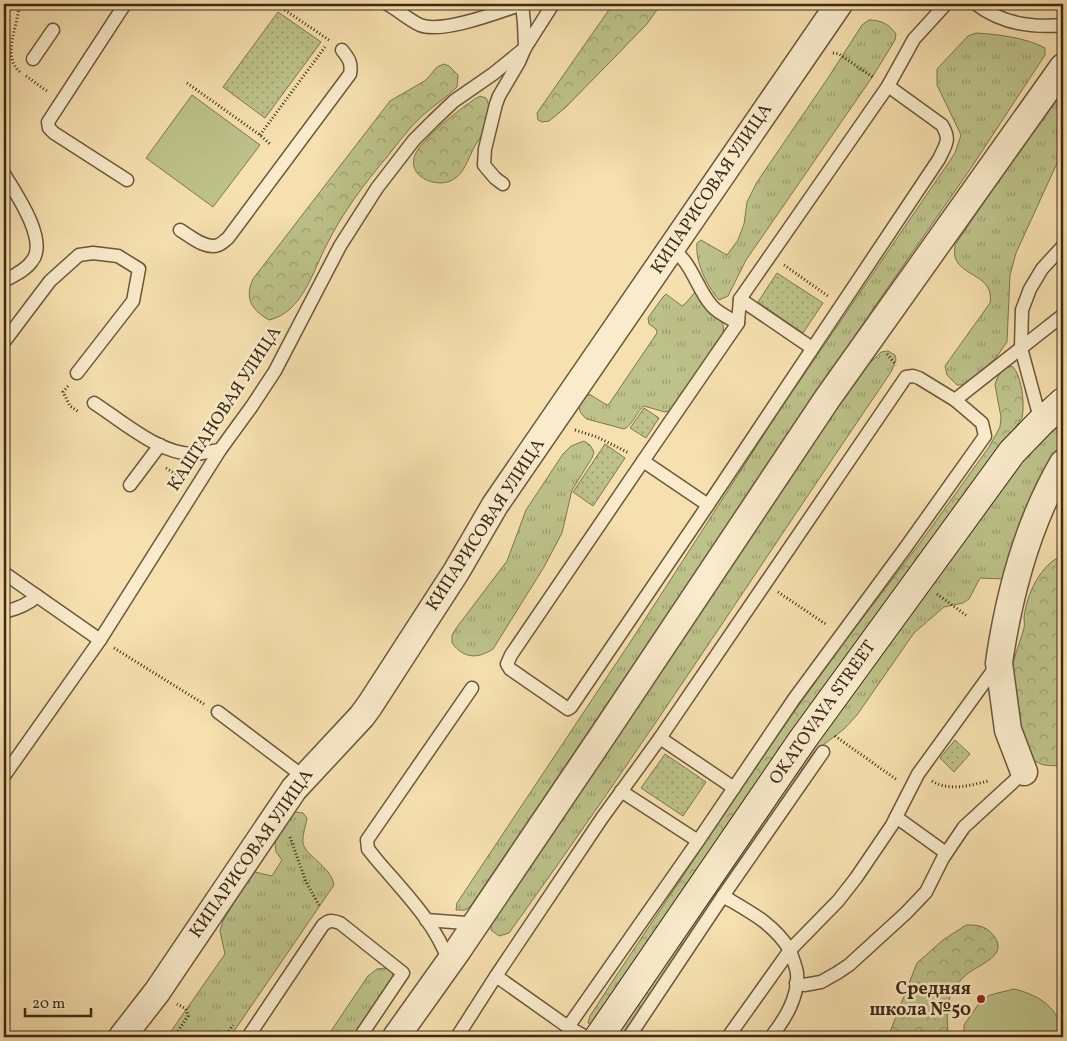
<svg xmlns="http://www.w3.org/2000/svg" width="1067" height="1041" viewBox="0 0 1067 1041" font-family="Vollkorn,serif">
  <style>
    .grass { fill: url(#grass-tufts); stroke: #7e764f }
    .forest { fill: url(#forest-crowns); stroke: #7e764f }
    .park { fill: url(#park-dots); stroke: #7e764f }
    .pitch { fill: #bdc28a; stroke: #7e764f }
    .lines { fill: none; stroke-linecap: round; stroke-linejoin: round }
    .service-casing { stroke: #6d573b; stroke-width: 15 }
    .minor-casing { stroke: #6d573b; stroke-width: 29 }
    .secondary-casing { stroke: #3f2914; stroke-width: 30 }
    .path { stroke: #3f2914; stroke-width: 3; stroke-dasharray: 1 2.5; stroke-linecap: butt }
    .service { stroke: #f9ebcb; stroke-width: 12 }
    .minor { stroke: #f9ebcb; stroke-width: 26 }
    .secondary { stroke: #f9ebcb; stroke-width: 28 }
    .poi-dot { fill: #8f2418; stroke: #f9ebcb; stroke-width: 2 }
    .labels { text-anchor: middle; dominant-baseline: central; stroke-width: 5; stroke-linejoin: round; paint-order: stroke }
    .street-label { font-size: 18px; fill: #3f2914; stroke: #f9ebcb }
    .poi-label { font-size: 18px; font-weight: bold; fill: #3f2914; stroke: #f9ebcb; text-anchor: end }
  </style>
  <defs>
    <pattern id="grass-tufts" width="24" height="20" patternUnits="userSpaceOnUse" patternTransform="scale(1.25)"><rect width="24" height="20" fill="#bdc28a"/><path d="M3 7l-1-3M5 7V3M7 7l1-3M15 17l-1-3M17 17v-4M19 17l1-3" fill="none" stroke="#9b9e70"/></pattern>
    <pattern id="forest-crowns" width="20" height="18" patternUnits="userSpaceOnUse" patternTransform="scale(1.25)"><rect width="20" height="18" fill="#bdc28a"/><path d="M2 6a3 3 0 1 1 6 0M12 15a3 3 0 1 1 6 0" fill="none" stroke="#9b9e70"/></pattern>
    <pattern id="park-dots" width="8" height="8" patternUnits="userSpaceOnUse" patternTransform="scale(1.25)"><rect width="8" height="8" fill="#bdc28a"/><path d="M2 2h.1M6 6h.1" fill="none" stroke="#9b9e70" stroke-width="1.8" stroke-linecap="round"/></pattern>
  </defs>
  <rect width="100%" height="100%" fill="#f6e0af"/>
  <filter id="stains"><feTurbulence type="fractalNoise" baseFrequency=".004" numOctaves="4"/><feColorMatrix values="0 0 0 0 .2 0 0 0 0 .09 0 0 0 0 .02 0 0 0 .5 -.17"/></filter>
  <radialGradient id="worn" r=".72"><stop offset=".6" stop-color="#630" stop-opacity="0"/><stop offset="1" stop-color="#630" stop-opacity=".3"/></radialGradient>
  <g class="grass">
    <path d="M 869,20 C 881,20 889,24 896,34 L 895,40 L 873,76 L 746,260 L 728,296 L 719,300 C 707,286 695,262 697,243 L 701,240 L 727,255 L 738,240 L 744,224 L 747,202 L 757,182 L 828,78 L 862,25 Z"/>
    <path d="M 976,33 C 997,34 1027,38 1045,48 L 1045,55 L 971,168 L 875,306 L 470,907 L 465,910 L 456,910 L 457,903 L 631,641 L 778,413 L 955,153 L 961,135 L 937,85 L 937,69 L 968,36 Z"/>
    <path d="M 1063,87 L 1063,150 L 1016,253 L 1010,275 L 1007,342 L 995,359 L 965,385 L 957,385 L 947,375 L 945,366 L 990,303 C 995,275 961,277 955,257 C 954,253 955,249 955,245 Z"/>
    <path d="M 695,292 L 698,292 L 705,305 L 723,324 L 724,334 L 669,411 L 665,412 L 644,406 C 636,412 633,425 624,429 L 587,419 C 575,411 578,400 589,394 L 607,405 L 609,404 L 657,333 L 656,329 L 649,324 L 648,318 L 663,297 L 666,294 L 682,306 L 686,303 Z"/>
    <path d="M 888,351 L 895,355 L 896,360 L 891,372 C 764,559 641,750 509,933 L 499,936 L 491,930 L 491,925 L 756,523 L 866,367 L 881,352 Z"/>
    <path d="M 1062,423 L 1063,446 L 1052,466 L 1007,576 L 1003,579 L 980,578 L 969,599 L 963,603 L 944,607 L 914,633 L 857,715 L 844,729 L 814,752 L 678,951 L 622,1037 L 613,1037 L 681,930 L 995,497 C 1010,477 1040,432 1062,423 Z"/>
    <path d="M 584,441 L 590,445 L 594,452 L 592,458 L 572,490 L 562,533 L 544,567 L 493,649 C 478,659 464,659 452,643 L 452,635 L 457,627 L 507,561 L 526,510 L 563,454 L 571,446 Z"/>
    <path d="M 296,812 L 303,813 L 307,818 C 306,825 302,836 303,843 C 305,856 331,866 334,885 L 230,1037 L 167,1037 L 225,954 L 220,931 L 223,921 L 251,874 L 255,872 L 272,876 L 282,860 L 276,852 L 275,843 L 279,830 L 288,815 Z"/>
    <polygon points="386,968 391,971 394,977 355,1037 327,1037 368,976 377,969"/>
  </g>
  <g class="forest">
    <polygon points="613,4 661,4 647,24 565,108 549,121 542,122 538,120 537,113"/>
    <path d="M 444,64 L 449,66 L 458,75 L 457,87 C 446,98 433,106 422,116 C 409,128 398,143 387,157 C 364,184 343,212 327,244 C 313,271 302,313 269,320 C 252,310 244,299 253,279 L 390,101 L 426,80 L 437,67 Z"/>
    <path d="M 480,96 L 486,98 C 493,109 485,131 478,141 C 469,153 467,171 454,179 C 440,189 409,179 414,158 C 417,142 465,104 480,96 Z"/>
    <path d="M 1012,366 C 1022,375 1025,405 1022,418 L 593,1026 L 588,1023 L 590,1016 L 612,982 L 776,737 L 842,645 L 920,543 L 989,447 L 1000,427 L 1001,417 L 995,385 C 997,375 1003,368 1012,366 Z"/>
    <path d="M 1063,555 L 1063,766 C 1055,765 1044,767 1037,762 C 1027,756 1025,743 1022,732 C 1018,718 1011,691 1011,676 C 1012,659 1020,644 1024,628 C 1025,624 1024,621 1024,617 C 1027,593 1041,564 1063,555 Z"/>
    <path d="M 966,925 C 977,925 985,925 993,935 C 1010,955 980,964 967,974 C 961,979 954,988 951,995 C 945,1007 948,1025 948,1037 L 888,1037 L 917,963 L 943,940 Z"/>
  </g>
  <g class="park">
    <polygon points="278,12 321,42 265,118 223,87"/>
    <polygon points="777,273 823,303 803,333 758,302"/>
    <polygon points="644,408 659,418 646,438 630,428"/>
    <polygon points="605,444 625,458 593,506 573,492"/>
    <polygon points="955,740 970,754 954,772 940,758"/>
    <polygon points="665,754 706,782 683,816 641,788"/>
  </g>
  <g class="pitch">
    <polygon points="192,95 260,145 213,207 146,158"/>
    <path d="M 1014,989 C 1039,995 1061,1008 1062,1037 L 964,1037 L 964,1025 L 980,1002 L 990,995 Z"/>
  </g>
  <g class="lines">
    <g class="service-casing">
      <g id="service">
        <polyline points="125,4 48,122 49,128 54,133 127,180"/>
        <path d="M 387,4 C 398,10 409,20 420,25 C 442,34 499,12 522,4"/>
        <path d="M 976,4 C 1002,24 1032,28 1063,25"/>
        <polyline points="33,59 53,30"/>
        <path d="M 4,174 C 15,192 49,241 32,261 C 26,270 13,276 4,281"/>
        <polyline points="503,184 495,178 484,165 485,149 496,104 499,96 519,62 525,48 553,4"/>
        <path d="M 180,230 C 190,236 206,250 218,245 C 222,244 225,240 228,238 L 350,74 C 352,63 349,59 342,50"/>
        <path d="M 671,249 C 692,261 696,288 712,306 C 718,313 729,318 738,323"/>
        <polyline points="740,299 812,348"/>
        <polyline points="4,342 50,281 79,255 93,253 118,256 139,269 133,301 77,373"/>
        <polyline points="955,400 1063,315"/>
        <path d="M 94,403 C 122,421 159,454 193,454 C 202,454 212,451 220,450"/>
        <polyline points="1041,422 1021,348 1022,310 1030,289 1042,269 1063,246"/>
        <path d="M 643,461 L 511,655 L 507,664 L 510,669 L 568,709 L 571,707 L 708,505 L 939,159 C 946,144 951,140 942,125 L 888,86"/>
        <polyline points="130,485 160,445"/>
        <polyline points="708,505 643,461 738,323 740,299 888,86 914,39 946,4"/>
        <polyline points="4,573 100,640"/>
        <path d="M 4,612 C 16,609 28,605 37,596"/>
        <polyline points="218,712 304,777"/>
        <polyline points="660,738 734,788"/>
        <polyline points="4,776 100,640 220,450 252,406 275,371 340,246 377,188 414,140 433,121 454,101 493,74 525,48 524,23 522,4"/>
        <polyline points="621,791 698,841"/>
        <polyline points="896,817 946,853"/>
        <path d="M 723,896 C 750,912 773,923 790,950 L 728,1037"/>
        <polyline points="426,920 466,923 474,926"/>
        <path d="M 449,962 C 435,922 403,891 376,859 L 368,849 L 367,840 L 472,688"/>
        <polyline points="796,983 804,985 821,982 837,973 849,965 906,913 926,892 943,858 964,827 1024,772"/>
        <polyline points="568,1027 698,841 794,699 906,547 985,436 982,423 955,400 919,378 913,376 906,377 660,738 602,818 496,976 568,1027 586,1037"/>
        <path d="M 248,1037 L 323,925 C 329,920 332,920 340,923 L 403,973 L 360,1037"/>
        <polyline points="457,1037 496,976"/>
        <polyline points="629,1037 723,896 823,752"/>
        <path d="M 771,1037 C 785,1019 799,997 797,973 C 796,966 792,957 790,950 L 838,901 L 856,878 L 892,825 L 918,774 L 997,665"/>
      </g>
    </g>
    <g class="minor-casing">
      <g id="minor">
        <path d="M 1024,772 L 1008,730 L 999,663 L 1000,656 C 1010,591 1029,521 1063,463"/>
        <polyline points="122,1037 157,992 294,789 362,716 370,705 456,572 495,505 839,4"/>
        <polyline points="396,1037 458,950 603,735 827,399 1063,67"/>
      </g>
    </g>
    <g class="secondary-casing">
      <polyline id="secondary" points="599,1037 803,739 1012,452 1041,422 1063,402"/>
    </g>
    <g class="path">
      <path d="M 19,4 C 19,26 0,56 21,73"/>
      <polyline points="276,4 329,40"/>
      <polyline points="833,53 839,54 874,78"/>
      <polyline points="26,76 47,91"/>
      <polyline points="187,83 260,135 270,144"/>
      <polyline points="260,135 325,47"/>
      <polyline points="784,265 828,296"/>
      <polyline points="887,354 896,365"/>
      <polyline points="68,386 63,392 70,406 79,412"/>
      <polyline points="575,430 597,437 629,453"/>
      <polyline points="166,468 182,478"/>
      <polyline points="778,592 827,625"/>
      <polyline points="937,594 967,616"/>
      <polyline points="114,648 204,704"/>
      <polyline points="835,736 897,780"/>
      <path d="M 932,781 C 950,792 970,785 989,781"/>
      <polyline points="290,837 306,882 320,907"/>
      <polyline points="174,1037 188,1016 186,1009 177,1004"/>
      <polyline points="225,1037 233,1025"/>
    </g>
    <use href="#service" class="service"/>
    <use href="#minor" class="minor"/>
    <use href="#secondary" class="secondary"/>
  </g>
  <circle class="poi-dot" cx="981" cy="999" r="5"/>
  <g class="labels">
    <g class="street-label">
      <text transform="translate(712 189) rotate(-56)">КИПАРИСОВАЯ УЛИЦА</text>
      <text transform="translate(225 409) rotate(-57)">КАШТАНОВАЯ УЛИЦА</text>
      <text transform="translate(486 525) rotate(-57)">КИПАРИСОВАЯ УЛИЦА</text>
      <text transform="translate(823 713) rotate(-55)">OKATOVAYA STREET</text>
      <text transform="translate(252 854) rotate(-55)">КИПАРИСОВАЯ УЛИЦА</text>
    </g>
    <g class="poi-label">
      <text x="971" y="989">Средняя<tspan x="971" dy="21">школа №50</tspan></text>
    </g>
  </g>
  <rect width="1067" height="1041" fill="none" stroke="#f6e0af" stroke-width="20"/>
  <rect x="5" y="5" width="1057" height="1031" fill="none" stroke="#3f2914" stroke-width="2.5"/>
  <rect x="10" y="10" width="1047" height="1021" fill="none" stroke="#3f2914"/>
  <path d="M25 1008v8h66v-8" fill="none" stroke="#3f2914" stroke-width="2.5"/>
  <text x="32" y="1008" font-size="15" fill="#3f2914" stroke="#f9ebcb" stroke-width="4" paint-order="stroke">20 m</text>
  <rect width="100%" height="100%" filter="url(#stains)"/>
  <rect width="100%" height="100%" fill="url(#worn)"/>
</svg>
